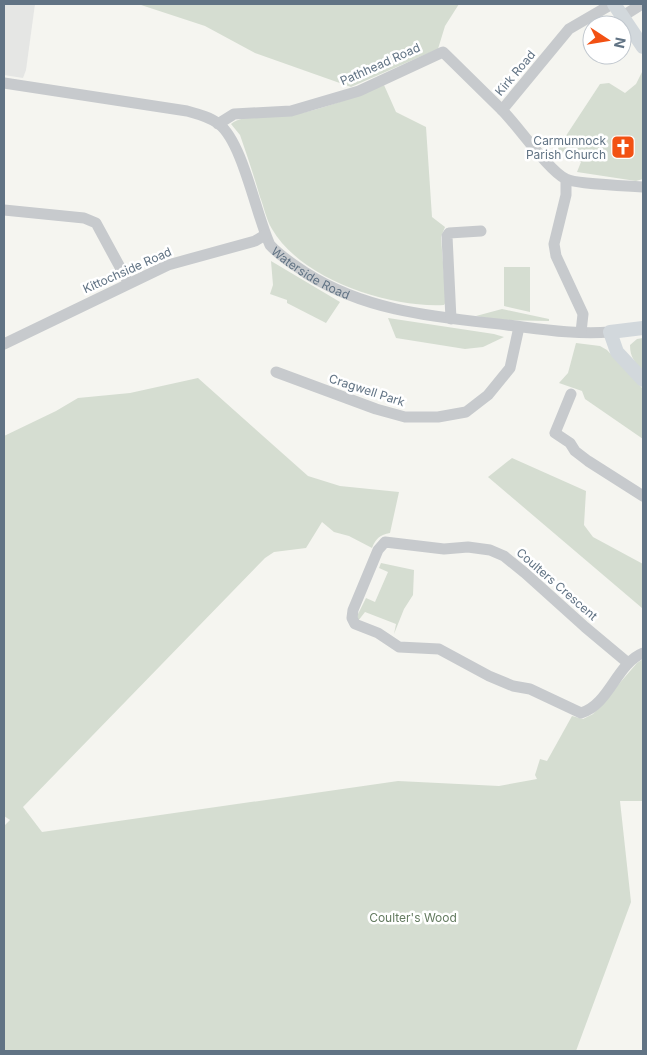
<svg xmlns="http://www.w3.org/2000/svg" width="647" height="1055" viewBox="0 0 647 1055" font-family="Inter,sans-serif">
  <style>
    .built { fill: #e5e6e4 }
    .green { fill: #d5ddd1 }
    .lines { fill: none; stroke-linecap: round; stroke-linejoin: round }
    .minor { stroke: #c7cacd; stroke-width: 11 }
    .major { stroke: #d2d8dc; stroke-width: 14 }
    .labels { text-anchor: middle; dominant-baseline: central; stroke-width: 5; stroke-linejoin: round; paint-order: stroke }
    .street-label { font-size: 12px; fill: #617384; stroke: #fff }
    .poi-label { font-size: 12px; fill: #617384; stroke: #fff; text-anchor: end }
    .park-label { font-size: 12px; fill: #647b60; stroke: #fff }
  </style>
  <rect width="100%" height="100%" fill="#f5f5f0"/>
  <polygon class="built" points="4,4 35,4 26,70 23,78 4,75"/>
  <g class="green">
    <polygon points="138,4 459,4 445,26 438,49 351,87 255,53 205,26"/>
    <polygon points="643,70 643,179 636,181 577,172 581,162 556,151 600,84 609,83 625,93 636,84"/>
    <path d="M 384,85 L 396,112 L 426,127 L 432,217 L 445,227 L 441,237 L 446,302 L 444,305 C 388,308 301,279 272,229 C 266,219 264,207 260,197 C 254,176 247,155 240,135 L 231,124 C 248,112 272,118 292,115 C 324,109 354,97 384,85 Z"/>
    <polygon points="271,261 340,302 326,323 287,303 287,300 270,294 273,285"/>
    <polygon points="504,267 530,267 530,312 504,306"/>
    <polygon points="502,309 549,319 549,321 498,320 476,316"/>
    <polygon points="388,318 494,334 504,337 483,347 465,349 396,338"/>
    <path d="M 643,338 L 643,371 C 635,362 630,358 630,345 L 637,339 Z"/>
    <polygon points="576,343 600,346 607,350 643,389 643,439 585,399 582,391 559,383 568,373"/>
    <path d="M 198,378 L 308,476 L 340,486 L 399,492 L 390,533 C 380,535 376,538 372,548 L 349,536 L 334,532 L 322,522 L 306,548 L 274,552 L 265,558 L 23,807 L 42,832 L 398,781 L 499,786 L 537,779 L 535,775 L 540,759 L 547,761 L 572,716 L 583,719 L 593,714 L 637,663 L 643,659 L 643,801 L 620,801 L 631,902 L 576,1051 L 4,1051 L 4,826 L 10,820 L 4,816 L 4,436 L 56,411 L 78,398 L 130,393 Z"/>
    <polygon points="512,458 586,491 584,525 593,537 643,564 642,608 488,477"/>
    <polygon points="381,563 414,570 413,595 404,609 394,634 396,624 365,612 358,621 357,616 366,598 375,602 388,572 379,568"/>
  </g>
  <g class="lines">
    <g class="minor">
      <path d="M 612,4 L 569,29 L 502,110 C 518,126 549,171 566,179 C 574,184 630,186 643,187"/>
      <polyline points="623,16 642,4"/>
      <path id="s1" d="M 4,83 L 187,111 C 198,114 210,117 219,124 C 243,143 256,215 270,245 C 281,257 293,264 306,273 C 367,312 437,317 507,325 C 540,329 576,335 610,332"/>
      <polyline points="218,124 234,114 291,111 359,91 443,52 502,110"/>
      <polyline points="566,180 566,195 554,244 556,256 583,314 581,332"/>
      <polyline points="4,210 84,218 96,223 128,282"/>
      <polyline points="451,319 447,236 449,233 481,231"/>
      <polyline points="4,344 168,265 255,241 265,235"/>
      <polyline points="276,372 376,409 405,417 438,417 466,412 488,395 510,368 519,327"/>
      <polyline points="571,394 555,433 570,443 575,451 588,461 643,496"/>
      <path d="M 628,663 L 585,627 L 525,573 L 504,556 L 490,550 L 468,547 L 444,549 L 385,542 L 378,550 L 353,610 L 352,618 L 355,624 L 378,633 L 399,647 L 439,649 L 489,676 L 513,686 L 530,689 L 581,713 C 610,704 616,664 643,653"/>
    </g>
    <g class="major">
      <polyline points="614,4 643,47"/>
      <polyline points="643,328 610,332 617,352 643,380"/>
    </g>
  </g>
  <defs>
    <g id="church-square" transform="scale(1.25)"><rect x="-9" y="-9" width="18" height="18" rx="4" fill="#f25113" stroke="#fff"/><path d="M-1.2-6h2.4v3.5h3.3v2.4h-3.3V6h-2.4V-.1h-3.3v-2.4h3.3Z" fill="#fff"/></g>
  </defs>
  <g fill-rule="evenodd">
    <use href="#church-square" x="623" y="147"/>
  </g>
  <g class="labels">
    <g class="street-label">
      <text transform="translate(380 64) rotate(-24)">Pathhead Road</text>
      <text transform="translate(515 73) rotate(-50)">Kirk Road</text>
      <text transform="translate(127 270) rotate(-24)">Kittochside Road</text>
      <text stroke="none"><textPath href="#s1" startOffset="402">Waterside Road</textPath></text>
      <text transform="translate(367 390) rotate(18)">Cragwell Park</text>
      <text transform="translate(557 584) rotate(41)">Coulters Crescent</text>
    </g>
    <g class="poi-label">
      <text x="606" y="140">Carmunnock<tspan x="606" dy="14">Parish Church</tspan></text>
    </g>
    <g class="park-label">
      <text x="413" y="917">Coulter's Wood</text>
    </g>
  </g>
  <rect width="647" height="1055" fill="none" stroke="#617384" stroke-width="10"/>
  <g transform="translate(607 40) rotate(102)"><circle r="24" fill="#ffffff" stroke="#c0c7ce"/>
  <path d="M0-4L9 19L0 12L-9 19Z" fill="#f25113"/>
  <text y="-8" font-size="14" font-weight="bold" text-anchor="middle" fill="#617384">N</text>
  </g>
</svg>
